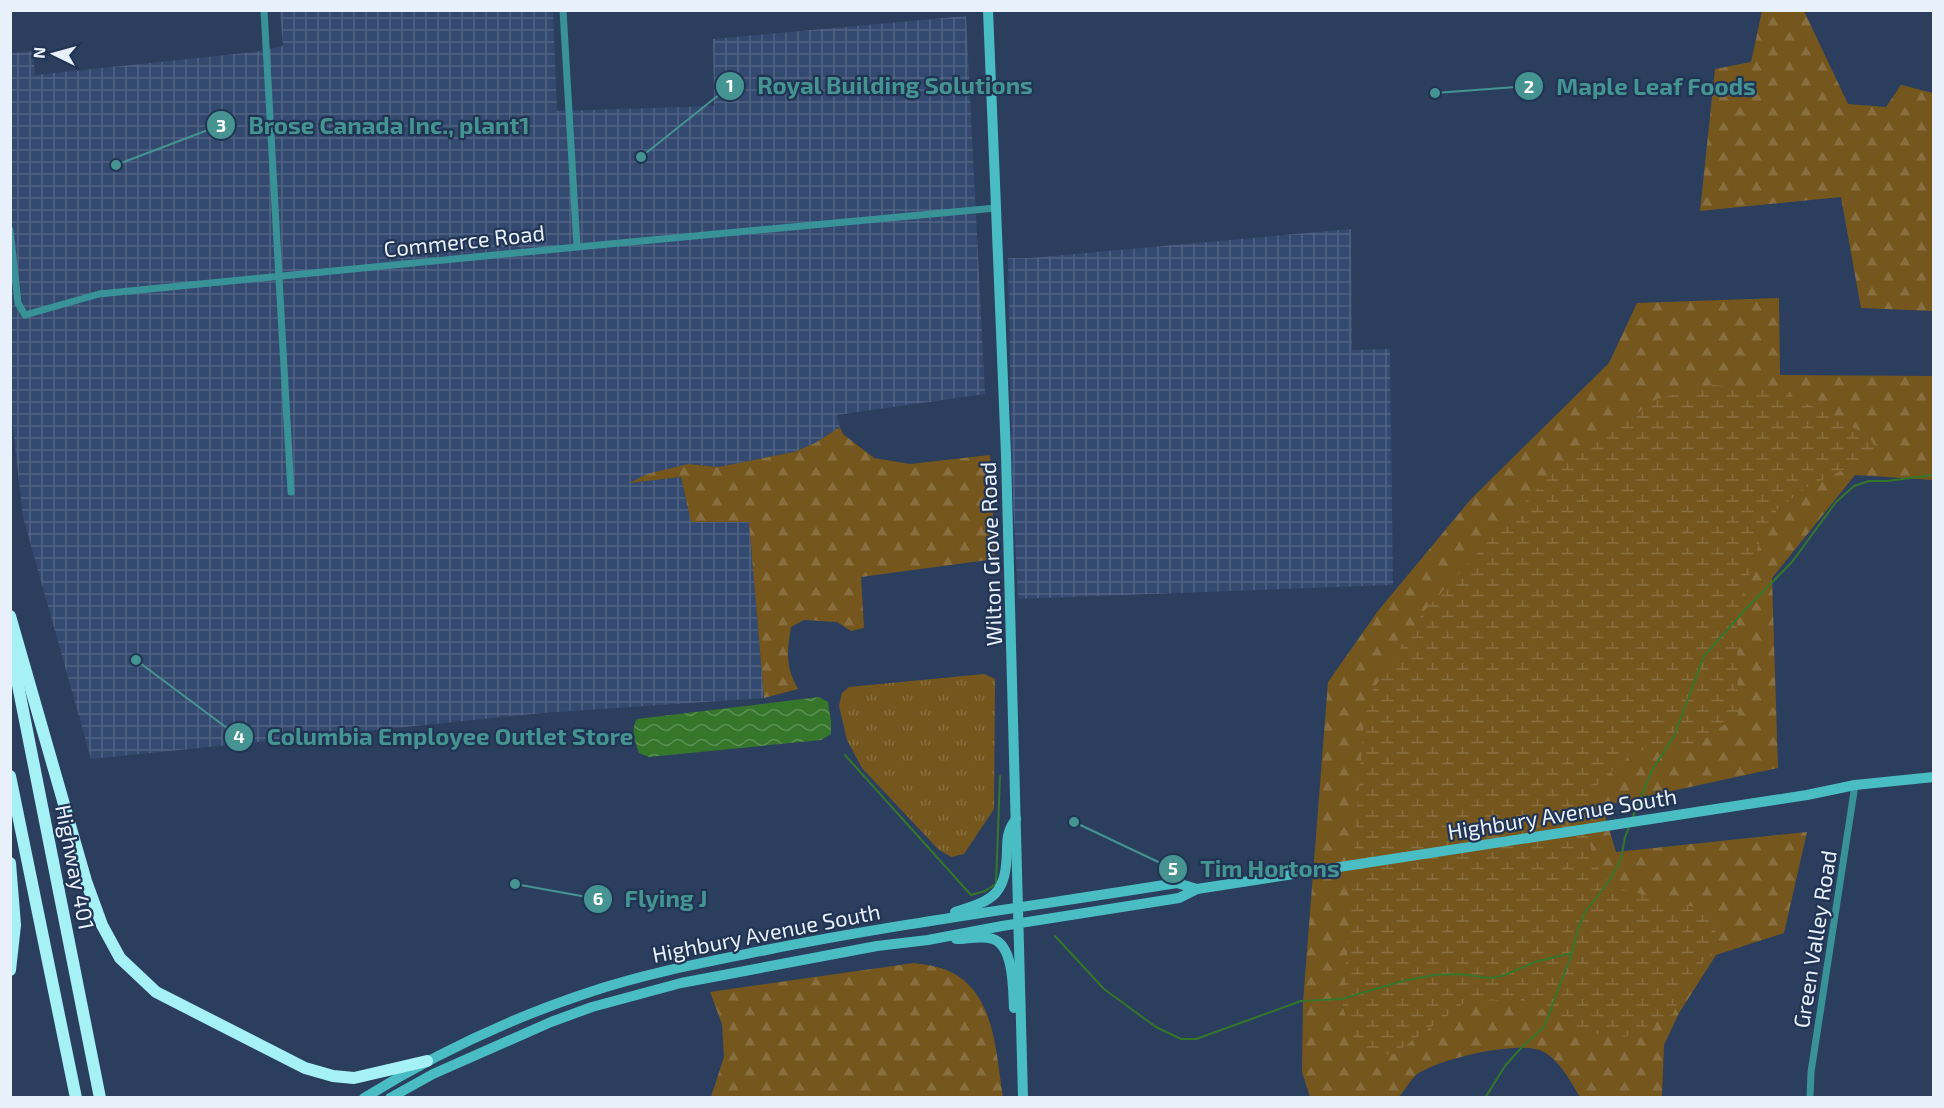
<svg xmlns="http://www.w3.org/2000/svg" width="1944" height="1108" viewBox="0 0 1944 1108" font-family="'Exo 2',sans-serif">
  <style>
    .industrial { fill: url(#industrial-grid) }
    .grass { fill: url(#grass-tufts) }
    .forest { fill: url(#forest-firs) }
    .wetland { fill: url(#wetland-marsh) }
    .water { fill: url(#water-waves) }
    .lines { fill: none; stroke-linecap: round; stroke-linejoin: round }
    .stream { stroke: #36762b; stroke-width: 2 }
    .minor { stroke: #389298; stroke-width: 7 }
    .secondary { stroke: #4abdc4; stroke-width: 10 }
    .motorway { stroke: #a5f1f6; stroke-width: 12 }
    .labels { text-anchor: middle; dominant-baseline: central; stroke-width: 4.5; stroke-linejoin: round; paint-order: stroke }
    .street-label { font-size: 22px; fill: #e8f0fc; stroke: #213453 }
    .leader { fill: none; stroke: #459492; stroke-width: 2 }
    .callout-dot { fill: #459492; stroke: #213453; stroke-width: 2 }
    .mark-label { font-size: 18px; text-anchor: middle; font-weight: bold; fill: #fff }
    .callout-label { font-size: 24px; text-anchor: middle; font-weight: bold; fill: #459492; stroke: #213453; stroke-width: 4.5; stroke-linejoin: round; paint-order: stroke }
  </style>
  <defs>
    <pattern id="industrial-grid" width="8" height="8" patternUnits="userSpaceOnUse" patternTransform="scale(1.5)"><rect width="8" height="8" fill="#33496f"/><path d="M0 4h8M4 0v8" fill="none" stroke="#516484"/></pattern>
    <pattern id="grass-tufts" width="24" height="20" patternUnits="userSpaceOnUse" patternTransform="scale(1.5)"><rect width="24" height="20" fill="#75571d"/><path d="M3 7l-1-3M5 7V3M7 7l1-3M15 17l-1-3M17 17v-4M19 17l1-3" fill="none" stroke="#896f3f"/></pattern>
    <pattern id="forest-firs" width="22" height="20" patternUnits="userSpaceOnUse" patternTransform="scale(1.5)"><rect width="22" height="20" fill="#75571d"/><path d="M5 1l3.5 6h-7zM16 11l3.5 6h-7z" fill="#896f3f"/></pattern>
    <pattern id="wetland-marsh" width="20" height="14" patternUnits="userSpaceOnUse" patternTransform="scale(1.5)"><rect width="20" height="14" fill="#75571d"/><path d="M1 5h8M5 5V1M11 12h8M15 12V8" fill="none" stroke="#896f3f"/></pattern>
    <pattern id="water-waves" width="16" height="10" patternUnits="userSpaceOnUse" patternTransform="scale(1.5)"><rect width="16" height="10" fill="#36762b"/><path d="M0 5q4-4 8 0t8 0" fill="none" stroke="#5d9055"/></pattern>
  </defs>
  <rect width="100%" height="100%" fill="#2b3e5e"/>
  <g class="industrial">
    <polygon points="280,11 553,11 557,111 714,106 713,39 966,16 985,394 837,415 840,427 815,443 794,452 718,467 688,464 631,483 681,477 691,522 749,522 764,698 543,713 91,759 23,517 11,410 10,53 33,51 35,75 255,52 283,46"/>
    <polygon points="1351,229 1352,350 1390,349 1393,585 1018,599 1012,479 1008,258 1030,258"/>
  </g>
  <polygon class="grass" points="984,674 995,679 994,809 964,854 951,857 938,849 862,768 847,740 839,706 842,693 849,687"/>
  <g class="forest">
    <polygon points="1762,11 1804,11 1848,104 1886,107 1901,85 1933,93 1933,311 1861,308 1841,197 1700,211 1715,69 1751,62"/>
    <path d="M 1779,298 L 1780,375 L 1932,376 L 1933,480 L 1855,475 L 1772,578 L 1778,768 L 1602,806 L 1616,852 L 1807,832 L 1784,933 L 1716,955 L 1679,1013 L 1664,1045 L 1662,1097 L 1580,1097 C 1570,1081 1560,1060 1542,1051 C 1518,1040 1437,1059 1416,1075 C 1410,1081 1404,1091 1399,1097 L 1310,1097 L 1302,1072 L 1303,1002 L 1328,682 L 1378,611 L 1471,499 L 1609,363 L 1637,303 Z"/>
    <path d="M 840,427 L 843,434 L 874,458 L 910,464 L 990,455 L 995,559 L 861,577 L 864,628 L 851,631 L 837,622 L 804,620 L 791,627 C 787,652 785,666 798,689 L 764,698 L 749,522 L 691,522 L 681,477 L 629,483 L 647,474 L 688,464 L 718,467 L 794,452 L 815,443 Z"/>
    <path d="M 914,963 C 928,965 945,967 958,976 C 996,1001 996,1057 1003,1097 L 711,1097 L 724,1057 L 722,1024 L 710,992 Z"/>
  </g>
  <polygon class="wetland" points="1711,385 1782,391 1868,435 1879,453 1807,487 1777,510 1763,531 1737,613 1738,715 1697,744 1636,751 1598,783 1588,835 1594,862 1613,887 1694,907 1717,925 1710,956 1687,979 1673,1014 1625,1037 1584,1032 1523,999 1467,1001 1394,1054 1369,1056 1354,1040 1343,1008 1365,702 1425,610 1551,474 1657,399"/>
  <path class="water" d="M 819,697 L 828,702 L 831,721 L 831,734 L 821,740 L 649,757 L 639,753 C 635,741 630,730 637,719 Z"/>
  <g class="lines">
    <g class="stream">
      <polyline points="845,755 971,895 985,891 996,884 1000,776"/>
      <polyline points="1632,819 1652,770 1674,736 1704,656 1743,612 1792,562 1836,502 1854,486 1869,481 1887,481 1934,475"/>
      <polyline points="1055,936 1104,989 1156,1027 1181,1039 1196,1039 1301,1001 1341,999 1403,981 1434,975 1458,974 1490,978 1502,976 1535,962 1572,953"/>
      <polyline points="1485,1098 1505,1066 1521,1048 1544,1027 1572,953 1578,929 1585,912 1610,880 1621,859 1625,837 1629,827"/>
    </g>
    <g class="minor">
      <polyline points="264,10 291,492"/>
      <polyline points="563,10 577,247"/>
      <polyline points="10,230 18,303 25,315 99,294 577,247 996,208"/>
      <polyline points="1810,1098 1811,1072 1855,785"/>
    </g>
    <g class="secondary">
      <polyline points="988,10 1006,455 1023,1098"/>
      <path d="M 955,912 C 995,900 1006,894 1007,850 C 1007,838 1008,829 1016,819"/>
      <path d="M 956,939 C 967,939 982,935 993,939 C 1014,946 1013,990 1014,1008"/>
      <path d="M 364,1098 C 435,1054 511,1018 590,992 C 647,973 706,962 766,950 C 902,923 1040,905 1177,883 L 1197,889"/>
      <polyline points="390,1098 433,1074 551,1022 592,1007 681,983 877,946 928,940 1002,926 1179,898 1197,889 1807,795 1855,785 1934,777"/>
    </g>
    <g class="motorway">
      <polyline points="10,616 86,881 102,925 120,958 156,992 305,1068 333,1076 354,1078 427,1061"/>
      <polyline points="10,645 100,1098"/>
      <polyline points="10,776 76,1098"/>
      <polyline points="10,863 15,925 10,970"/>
    </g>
  </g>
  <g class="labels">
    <g class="street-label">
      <text transform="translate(464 240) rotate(-6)">Commerce Road</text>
      <text transform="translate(990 554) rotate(-92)">Wilton Grove Road</text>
      <text transform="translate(1562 813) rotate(-9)">Highbury Avenue South</text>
      <text transform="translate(76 867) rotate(79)">Highway 401</text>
      <text transform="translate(766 932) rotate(-11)">Highbury Avenue South</text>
      <text transform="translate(1814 939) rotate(-81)">Green Valley Road</text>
    </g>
  </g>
  <path class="leader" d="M641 157L730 86M1435 93L1529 86M116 165L221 125M136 660L239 737M1074 822L1173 869M515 884L598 899"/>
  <g class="callout-dot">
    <circle cx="641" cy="157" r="6"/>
    <circle cx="1435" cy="93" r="6"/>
    <circle cx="116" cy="165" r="6"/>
    <circle cx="136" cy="660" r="6"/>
    <circle cx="1074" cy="822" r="6"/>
    <circle cx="515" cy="884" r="6"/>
    <circle cx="730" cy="86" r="15"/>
    <circle cx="1529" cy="86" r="15"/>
    <circle cx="221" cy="125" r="15"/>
    <circle cx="239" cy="737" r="15"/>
    <circle cx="1173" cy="869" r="15"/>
    <circle cx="598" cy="899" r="15"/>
  </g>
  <g class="mark-label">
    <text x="730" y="92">1</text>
    <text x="1529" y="93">2</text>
    <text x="221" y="132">3</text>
    <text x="239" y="743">4</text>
    <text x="1173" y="875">5</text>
    <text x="598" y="905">6</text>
  </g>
  <g class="callout-label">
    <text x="895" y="94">Royal Building Solutions</text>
    <text x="1656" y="95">Maple Leaf Foods</text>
    <text x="389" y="134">Brose Canada Inc., plant1</text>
    <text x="450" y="745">Columbia Employee Outlet Store</text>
    <text x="1270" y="877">Tim Hortons</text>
    <text x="666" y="907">Flying J</text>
  </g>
  <rect width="1944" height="1108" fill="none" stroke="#e8f0fc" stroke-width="24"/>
  <g transform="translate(54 54) rotate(275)" stroke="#213453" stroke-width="4.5" paint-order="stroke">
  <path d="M0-4.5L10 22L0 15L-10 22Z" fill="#e8f0fc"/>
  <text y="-9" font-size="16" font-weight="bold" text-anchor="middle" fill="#e8f0fc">N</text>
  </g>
</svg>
